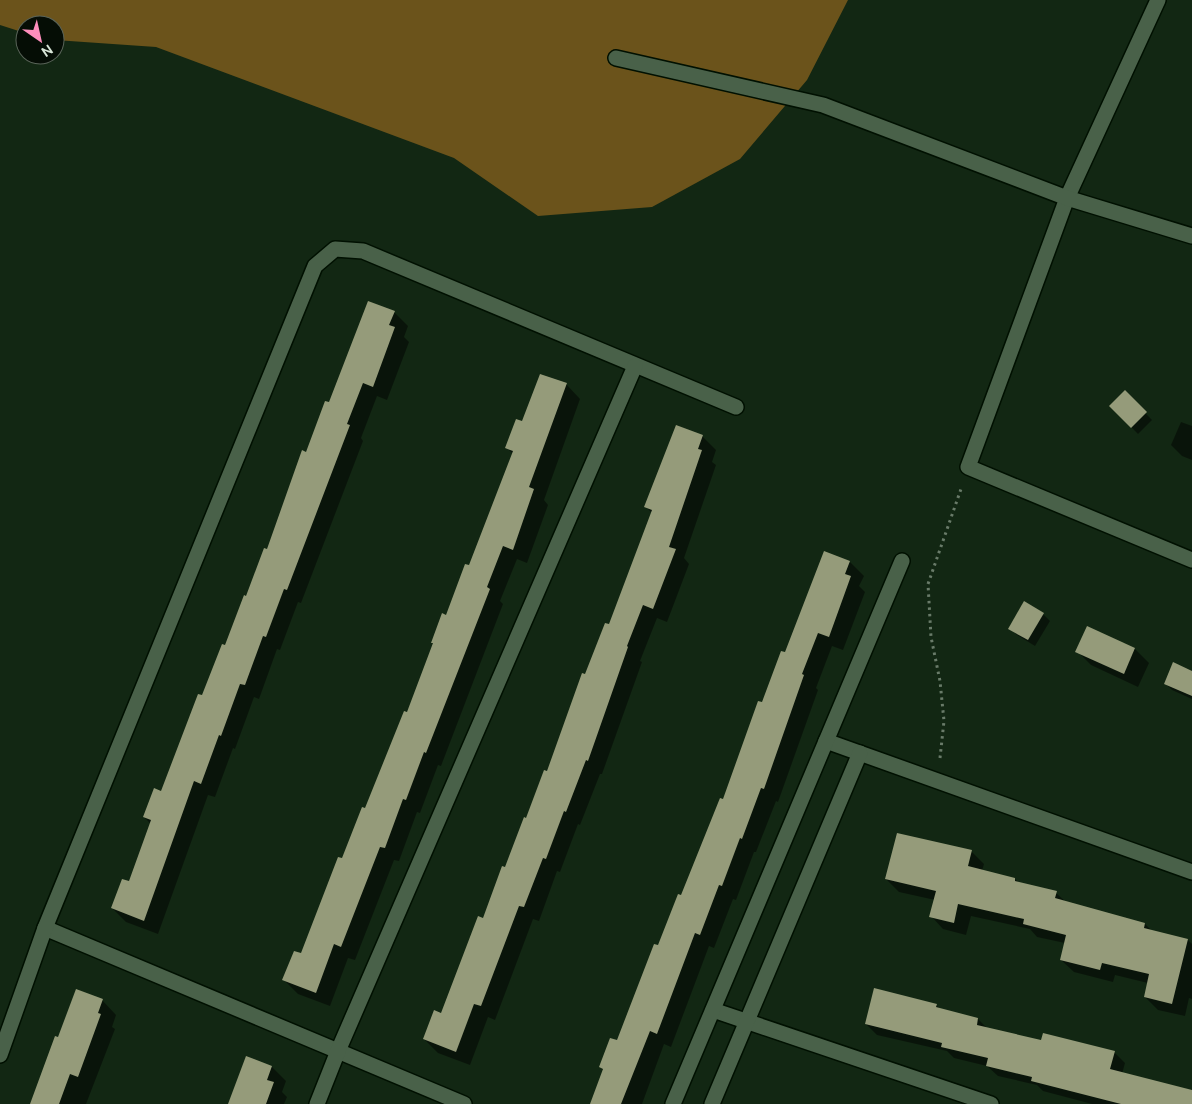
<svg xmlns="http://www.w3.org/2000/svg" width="1192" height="1104" viewBox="0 0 1192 1104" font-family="Ubuntu,sans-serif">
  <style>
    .forest { fill: #6b531b }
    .shadow { fill: #0007 }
    .building { fill: #959b7a }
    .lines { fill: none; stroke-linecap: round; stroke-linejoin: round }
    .street-casing { stroke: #001001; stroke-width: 18 }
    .path { stroke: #697b69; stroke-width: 3; stroke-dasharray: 2.5 4; stroke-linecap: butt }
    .street { stroke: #496149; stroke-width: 15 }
  </style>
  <rect width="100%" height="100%" fill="#122713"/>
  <polygon class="forest" points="0,0 848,0 807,80 740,159 652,207 538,216 454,158 156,47 55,40 55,25 25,25 25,33 0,25"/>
  <g class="shadow">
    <polygon points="394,312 408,326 404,337 409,342 387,400 377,396 361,438 363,441 301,603 298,602 280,650 277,649 259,699 254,697 235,749 233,748 215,797 208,795 158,934 126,922 112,908 129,883 151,824 144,817 162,792 268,550 306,453 330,404"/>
    <polygon points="566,384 580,399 544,500 548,505 527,563 517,559 500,601 503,604 441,766 438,765 420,813 417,812 399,861 394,860 355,960 348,958 330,1006 298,994 284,980 301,955 407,713 447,617 470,567 513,454 507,448 523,423"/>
    <polygon points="1125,392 1152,420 1138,434 1111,406"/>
    <polygon points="1181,422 1192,426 1192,460 1182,456 1171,445"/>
    <polygon points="702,436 716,450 712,462 716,465 684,558 689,564 667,622 657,618 640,661 642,662 602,774 600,774 580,825 578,824 560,872 557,871 539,921 533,919 495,1020 488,1017 470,1065 438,1053 424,1039 441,1014 547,773 586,676 610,626 652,513 646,507"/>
    <polygon points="850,562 864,576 859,586 865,592 843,650 832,646 816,688 818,690 778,802 776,801 756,852 754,852 736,900 733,899 714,948 709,946 671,1047 664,1044 642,1104 592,1104 604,1071 600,1067 617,1042 724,800 763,704 786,654"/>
    <polygon points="1043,614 1050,621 1035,646 1017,635 1010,628"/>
    <polygon points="1135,649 1149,663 1138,687 1091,665 1077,651"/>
    <polygon points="1192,672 1192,699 1172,690 1165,683"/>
    <polygon points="971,851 984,864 982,871 1015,879 1020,884 1056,893 1066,902 1145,924 1153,932 1188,940 1192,944 1192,999 1189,998 1185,1016 1158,1010 1145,997 1148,983 1115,975 1113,982 1074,972 1061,960 1065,943 1037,937 1030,929 971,916 966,935 943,929 931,916 935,900 899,892 886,879"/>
    <polygon points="102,1000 116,1015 112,1027 115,1029 86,1104 30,1104 59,1039"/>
    <polygon points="936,1005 941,1010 978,1019 988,1029 1042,1041 1114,1052 1125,1063 1122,1074 1192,1091 1192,1104 1092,1104 1043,1091 1037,1085 998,1076 987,1066 954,1058 947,1051 877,1035 866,1024"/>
    <polygon points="247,1058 272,1067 286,1081 282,1092 287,1097 284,1104 229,1104"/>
  </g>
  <g class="building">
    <polygon points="368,301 395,311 389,325 395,327 373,387 363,383 347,424 350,425 287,590 284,589 266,637 263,636 245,685 240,684 221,736 219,735 201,784 194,781 144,921 111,908 122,879 129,881 151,820 143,817 154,788 161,791 198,694 202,695 222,644 225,645 244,595 246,596 264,548 267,549 302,450 306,452 325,401 329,402"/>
    <polygon points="540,374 567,383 529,487 534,489 513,550 503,546 487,587 490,589 426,753 424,752 406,800 403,799 385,848 380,847 341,947 334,944 316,993 282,980 294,951 301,953 338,857 342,858 362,807 365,808 404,711 407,712 433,643 431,643 442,613 446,615 465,564 469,565 513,451 505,448 516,419 522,421"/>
    <polygon points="1125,390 1147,412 1131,428 1109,406"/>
    <polygon points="676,425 703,435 698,449 702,450 669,547 676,549 653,609 643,605 627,646 628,647 588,761 586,760 566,812 564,811 546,859 543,858 524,907 519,906 481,1006 474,1004 456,1052 423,1039 434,1010 441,1013 478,916 483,918 502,866 505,867 524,817 526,818 544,770 547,771 582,673 585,674 605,623 609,624 652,510 644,507"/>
    <polygon points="824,551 850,561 845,574 851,576 829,637 818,633 802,674 804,675 764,789 761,788 742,839 740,838 722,886 719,885 700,935 695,933 657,1034 650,1031 621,1104 590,1104 603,1069 599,1067 610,1038 617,1040 654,944 658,945 678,894 681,895 720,798 723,799 758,701 762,702 781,651 785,652"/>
    <polygon points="1024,601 1044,613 1028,640 1008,629"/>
    <polygon points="1087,626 1135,648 1124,674 1075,652"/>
    <polygon points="1173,662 1192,671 1192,696 1164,684"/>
    <polygon points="897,833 972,850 968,866 1015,878 1015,881 1057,891 1055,898 1145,923 1144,928 1188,939 1172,1004 1144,997 1149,974 1102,963 1100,970 1060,960 1066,935 1023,924 1024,919 958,904 954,923 929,917 936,891 885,879"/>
    <polygon points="874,988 937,1004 936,1007 978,1018 977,1025 1041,1040 1043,1033 1115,1051 1110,1069 1192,1090 1192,1104 1121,1104 1031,1081 1032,1077 986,1066 988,1058 941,1047 942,1043 865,1024"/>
    <polygon points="76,989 103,999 98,1013 101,1014 78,1077 70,1074 59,1104 30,1104 55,1036 58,1037"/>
    <polygon points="246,1056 272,1066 267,1080 274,1082 266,1104 228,1104"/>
  </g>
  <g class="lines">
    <g class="street-casing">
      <g id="street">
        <polyline points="1158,0 1067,198 968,467 1192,560"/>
        <polyline points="616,58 823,105 1067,198 1192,236"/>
        <polyline points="826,741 1192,872"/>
        <polyline points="45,928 464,1104"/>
        <polyline points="713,1010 991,1104"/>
        <polyline points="0,1055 45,928 315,266 335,249 363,251 736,407"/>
        <polyline points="317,1104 338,1051 635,366"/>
        <polyline points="673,1104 902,561"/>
        <polyline points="712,1104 860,753"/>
      </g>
    </g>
    <polyline class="path" points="940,758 944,721 940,681 931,637 928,584 961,489"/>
    <use href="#street" class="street"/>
  </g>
  <g transform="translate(40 40) rotate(146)"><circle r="24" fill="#050d05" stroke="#5a6459"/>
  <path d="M0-4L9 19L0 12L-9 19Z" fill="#fe8ebc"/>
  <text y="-8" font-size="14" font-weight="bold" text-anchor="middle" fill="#d9e6d8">N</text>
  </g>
</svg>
